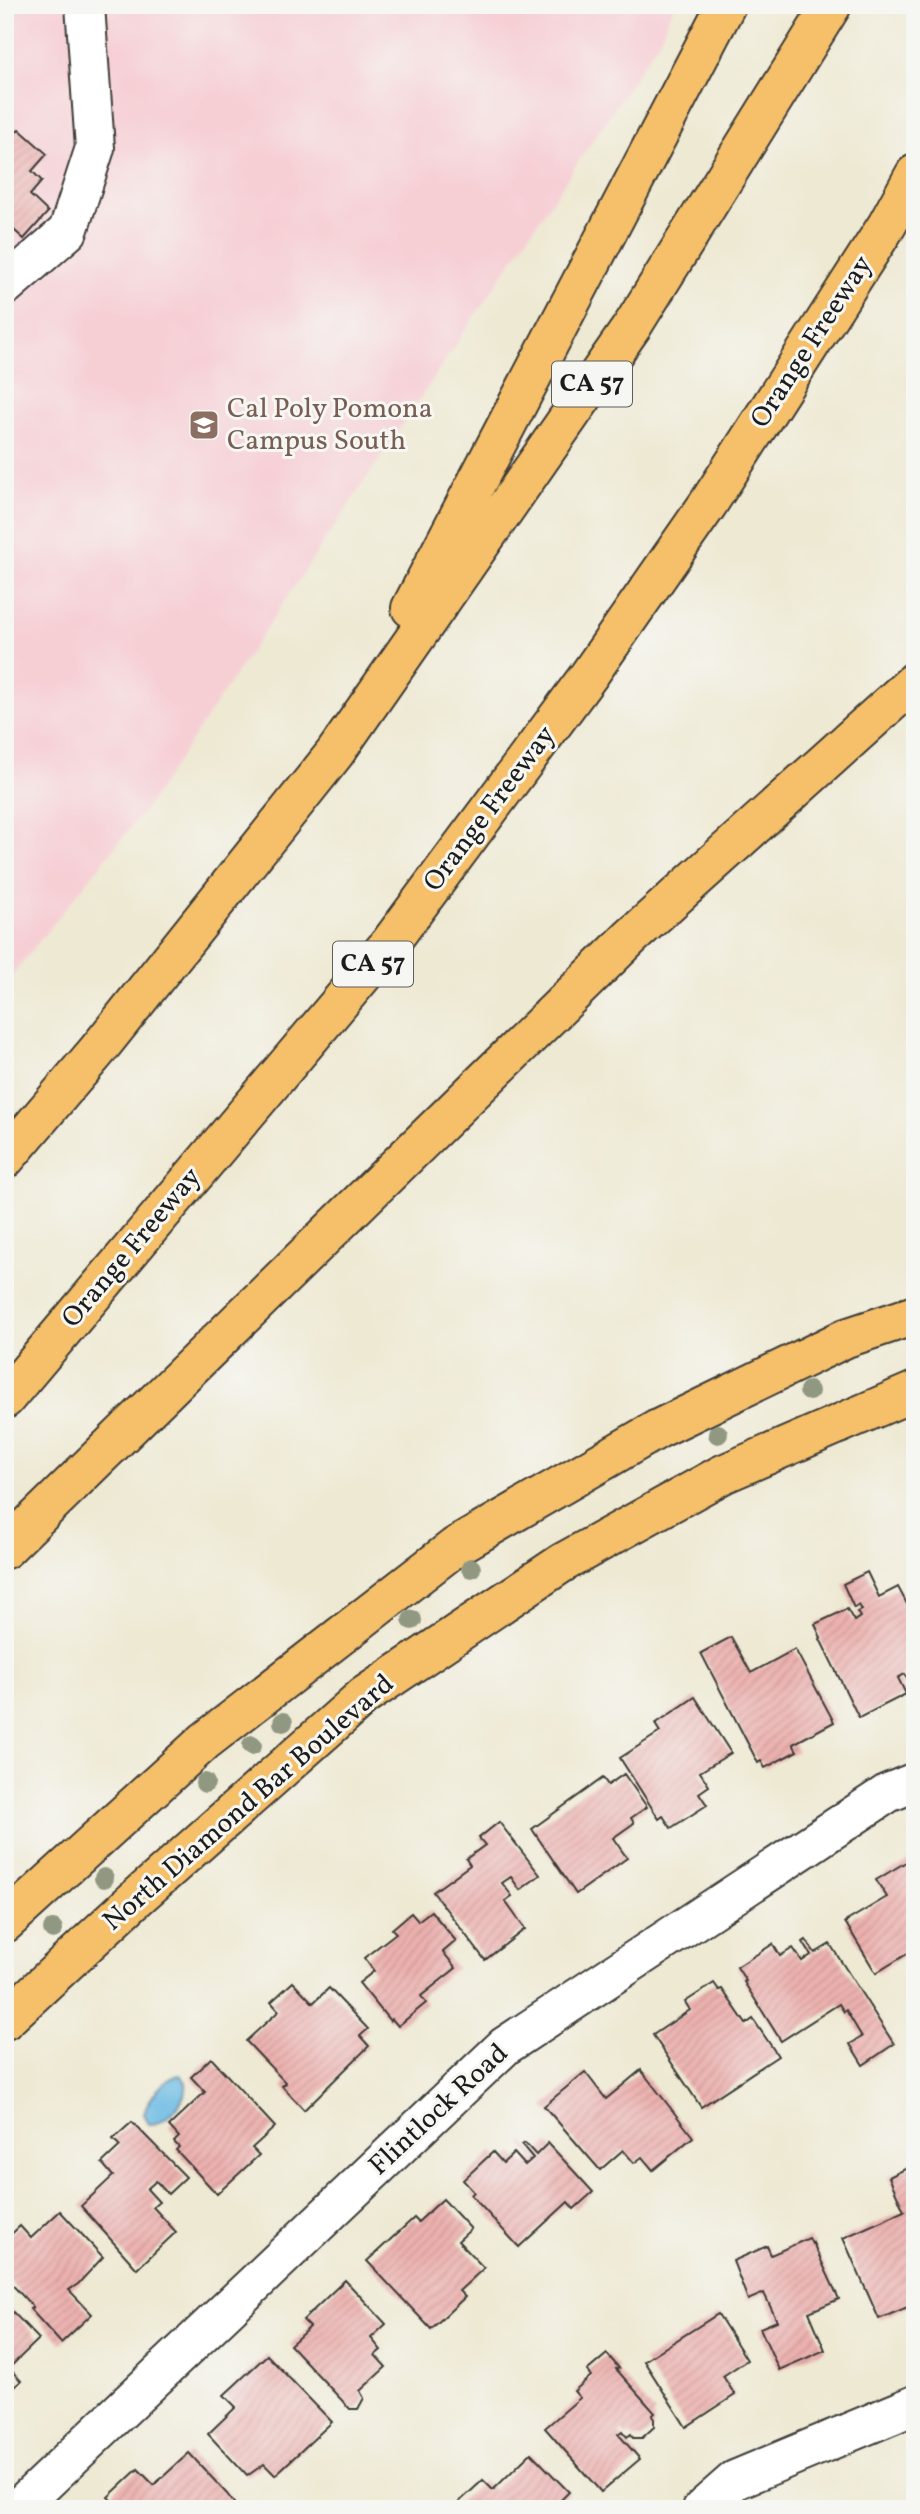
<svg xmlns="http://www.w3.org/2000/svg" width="920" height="2514" viewBox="0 0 920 2514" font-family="Vollkorn,serif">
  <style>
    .built { fill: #f6cfd5 }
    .water { fill: #68b9e3; stroke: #426a80; stroke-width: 2 }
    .building { fill: url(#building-hatch) }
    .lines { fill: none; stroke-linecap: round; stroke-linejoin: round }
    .minor-casing { stroke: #3c3b37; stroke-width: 42 }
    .major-casing { stroke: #3c3b37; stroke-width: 42 }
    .highway-casing { stroke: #3c3b37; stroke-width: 42 }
    .minor { stroke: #fff; stroke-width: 38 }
    .major { stroke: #f6c06b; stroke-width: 38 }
    .highway { stroke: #f6c06b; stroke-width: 38 }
    .tree { fill: #909882 }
    .labels { text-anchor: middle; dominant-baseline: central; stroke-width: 6; stroke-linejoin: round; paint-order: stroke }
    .shield { fill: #f6f6f2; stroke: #5d5d5c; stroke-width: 2 }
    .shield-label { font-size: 26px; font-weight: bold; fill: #1c1c1c }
    .street-label { font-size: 28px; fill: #1c1c1c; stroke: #f6f6f2 }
    .education-label { font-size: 28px; fill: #785e54; stroke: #f6f6f2; text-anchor: start }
  </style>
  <defs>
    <pattern id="building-hatch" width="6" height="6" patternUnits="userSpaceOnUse" patternTransform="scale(1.75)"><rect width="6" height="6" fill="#ecb1af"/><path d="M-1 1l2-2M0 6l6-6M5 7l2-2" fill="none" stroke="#ca9896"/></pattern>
  </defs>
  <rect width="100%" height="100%" fill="#f6f6f2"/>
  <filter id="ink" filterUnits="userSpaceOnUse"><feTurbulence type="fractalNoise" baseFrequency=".0143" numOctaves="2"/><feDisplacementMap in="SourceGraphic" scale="14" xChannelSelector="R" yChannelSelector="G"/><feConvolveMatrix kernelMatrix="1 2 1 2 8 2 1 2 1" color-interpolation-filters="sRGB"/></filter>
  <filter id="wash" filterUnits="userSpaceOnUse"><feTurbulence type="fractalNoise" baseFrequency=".00686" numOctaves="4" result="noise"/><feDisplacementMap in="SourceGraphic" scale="28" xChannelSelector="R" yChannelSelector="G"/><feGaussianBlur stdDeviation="1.57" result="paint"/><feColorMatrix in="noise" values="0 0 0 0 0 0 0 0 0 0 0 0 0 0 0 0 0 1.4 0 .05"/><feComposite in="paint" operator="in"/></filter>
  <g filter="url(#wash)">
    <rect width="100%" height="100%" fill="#eee9d3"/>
    <polygon class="built" points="5,5 674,5 659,41 146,808 5,984"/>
    <path class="water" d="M 180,2075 L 186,2082 C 189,2099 166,2125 149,2124 L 144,2114 C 148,2099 164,2078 180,2075 Z"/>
    <g id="blocks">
      <g class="building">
        <polygon points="19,129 47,154 32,171 42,181 30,195 48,212 24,239 5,222 5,144"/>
        <polygon points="867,1572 879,1597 898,1587 915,1619 915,1674 907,1678 905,1674 898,1678 906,1694 859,1718 820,1639 821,1638 815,1624 847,1609 854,1621 860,1617 857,1612 862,1610 859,1605 854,1608 843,1584"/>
        <polygon points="731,1637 751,1673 795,1649 834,1722 793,1744 797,1751 765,1768 761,1761 758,1763 701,1653"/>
        <polygon points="695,1697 731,1753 700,1772 709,1786 699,1793 707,1805 671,1828 663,1816 659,1819 620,1758 660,1732 655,1724"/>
        <polygon points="624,1774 647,1807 631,1818 634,1823 613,1838 627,1858 576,1894 532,1829 603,1778 608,1785"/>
        <polygon points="499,1822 540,1875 520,1890 511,1877 502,1883 512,1896 505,1901 525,1929 485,1960 433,1892 470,1865 466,1859 485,1845 479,1838"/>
        <polygon points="911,1859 915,1865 915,1949 876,1973 845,1922 887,1897 876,1880"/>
        <polygon points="431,1911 456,1941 443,1952 456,1968 421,1996 426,2003 398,2026 392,2019 390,2021 359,1983 374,1971 364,1958 396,1933 392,1929 411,1913 418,1921"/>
        <polygon points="806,1940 815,1953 830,1944 894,2044 863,2065 850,2044 862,2037 846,2010 844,2012 839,2004 781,2041 744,1982 746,1981 737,1967 773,1944 780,1956 793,1948 802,1961 811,1955 803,1942"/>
        <polygon points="293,1982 313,2003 329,1988 368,2029 360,2036 369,2046 304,2110 282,2086 286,2083 246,2041 279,2011 271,2002"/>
        <polygon points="714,1983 719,1990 722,1989 746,2024 753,2019 778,2056 701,2107 653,2035 690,2010 685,2002"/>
        <polygon points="211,2058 275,2127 252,2148 259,2155 217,2194 176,2150 179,2147 174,2142 179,2137 169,2126 205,2092 191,2077"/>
        <polygon points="641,2070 693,2137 653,2170 642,2157 634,2163 623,2150 600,2170 544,2106 585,2072 606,2099"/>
        <polygon points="132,2122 186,2177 168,2194 156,2181 147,2189 159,2202 153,2207 176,2232 137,2269 81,2206 113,2176 102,2163 120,2146 113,2139"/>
        <polygon points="525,2143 536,2155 548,2143 593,2192 574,2209 568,2202 519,2247 471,2195 474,2192 463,2180 493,2152 503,2163 514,2153 525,2165 533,2158 522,2145"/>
        <polygon points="913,2165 915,2304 879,2319 843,2238 904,2211 889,2177"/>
        <polygon points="443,2199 471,2229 458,2241 484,2268 459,2291 465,2297 431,2329 367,2261 414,2218 418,2222"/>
        <polygon points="60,2211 103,2257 78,2284 69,2290 92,2314 61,2343 30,2309 33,2307 5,2277 5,2240 20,2226 31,2238"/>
        <polygon points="809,2238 812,2244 813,2243 839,2299 809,2312 825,2350 779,2370 760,2328 777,2321 764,2293 748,2300 733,2261 767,2246 771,2255"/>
        <polygon points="345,2280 386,2324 371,2338 381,2350 375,2355 386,2367 360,2391 364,2398 358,2409 350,2409 290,2345 310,2327 303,2320"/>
        <polygon points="5,2304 39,2339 9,2368 21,2381 5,2395"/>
        <polygon points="718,2314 747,2360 723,2376 735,2395 686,2427 644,2361"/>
        <polygon points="607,2354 619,2368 616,2369 655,2413 652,2416 654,2419 654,2427 642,2438 633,2438 631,2434 627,2437 622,2431 618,2434 640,2459 601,2492 545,2428 580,2398 574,2391 591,2376 587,2371"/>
        <polygon points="267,2355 332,2422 275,2475 264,2464 247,2476 208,2434 236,2407 224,2395"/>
        <polygon points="189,2453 227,2494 236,2506 232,2509 119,2509 108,2497 138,2469 154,2485"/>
        <polygon points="531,2453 569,2492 552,2509 465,2509 459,2502 483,2480 493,2490"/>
      </g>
    </g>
  </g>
  <g filter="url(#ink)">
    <use href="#blocks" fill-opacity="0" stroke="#3c3b37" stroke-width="2"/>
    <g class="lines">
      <g class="minor-casing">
        <g id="minor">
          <polyline points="5,286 68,231 95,148 85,5"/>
          <polyline points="17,2509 505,2046 888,1793 915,1782"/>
          <polyline points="702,2509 735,2480 915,2405"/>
        </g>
      </g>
      <g class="major-casing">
        <g id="major">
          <polyline points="5,1923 205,1741 455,1547 658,1429 846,1338 915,1315"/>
          <polyline points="5,2020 132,1902 364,1696 562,1563 723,1474 915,1391"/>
        </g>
      </g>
      <g class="highway-casing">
        <g id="highway">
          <polyline points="411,608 726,5"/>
          <polyline points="5,1159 97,1051 335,753 633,325 832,5"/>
          <polyline points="5,1399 390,943 589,675 708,504 887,225 915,174"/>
          <polyline points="5,1549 631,937 915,681"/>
        </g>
      </g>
      <use href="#minor" class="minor"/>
      <use href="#major" class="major"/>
      <use href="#highway" class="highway"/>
    </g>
    <g class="tree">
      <circle cx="809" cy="1391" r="10"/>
      <circle cx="718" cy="1434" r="10"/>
      <circle cx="471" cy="1568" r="10"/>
      <circle cx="412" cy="1620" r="10"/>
      <circle cx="283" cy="1722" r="10"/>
      <circle cx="252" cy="1745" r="10"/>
      <circle cx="205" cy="1783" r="10"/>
      <circle cx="104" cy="1878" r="10"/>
      <circle cx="53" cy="1929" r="10"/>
    </g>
  </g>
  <defs>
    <g id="university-square" transform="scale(1.575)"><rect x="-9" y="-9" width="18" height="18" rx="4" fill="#8d6e63" stroke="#f6f6f2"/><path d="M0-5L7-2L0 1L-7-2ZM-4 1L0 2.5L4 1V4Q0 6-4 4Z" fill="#fff"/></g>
  </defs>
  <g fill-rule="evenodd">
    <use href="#university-square" x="204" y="425"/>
  </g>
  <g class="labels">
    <g class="shield">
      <rect x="552" y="361.5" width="80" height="45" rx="5"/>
      <rect x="333" y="941.5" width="80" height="45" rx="5"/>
    </g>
    <g class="shield-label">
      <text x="592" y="384">CA 57</text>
      <text x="373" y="964">CA 57</text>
    </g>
    <g class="street-label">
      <text transform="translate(812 342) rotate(-57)">Orange Freeway</text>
      <text transform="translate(490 809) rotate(-53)">Orange Freeway</text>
      <text transform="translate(132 1248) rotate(-50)">Orange Freeway</text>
      <text transform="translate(249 1803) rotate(-41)">North Diamond Bar Boulevard</text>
      <text transform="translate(439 2110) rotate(-43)">Flintlock Road</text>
    </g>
    <g class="education-label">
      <text x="227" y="409">Cal Poly Pomona<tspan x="227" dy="32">Campus South</tspan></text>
    </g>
  </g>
  <rect width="920" height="2514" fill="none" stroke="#f6f6f2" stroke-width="28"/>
</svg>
